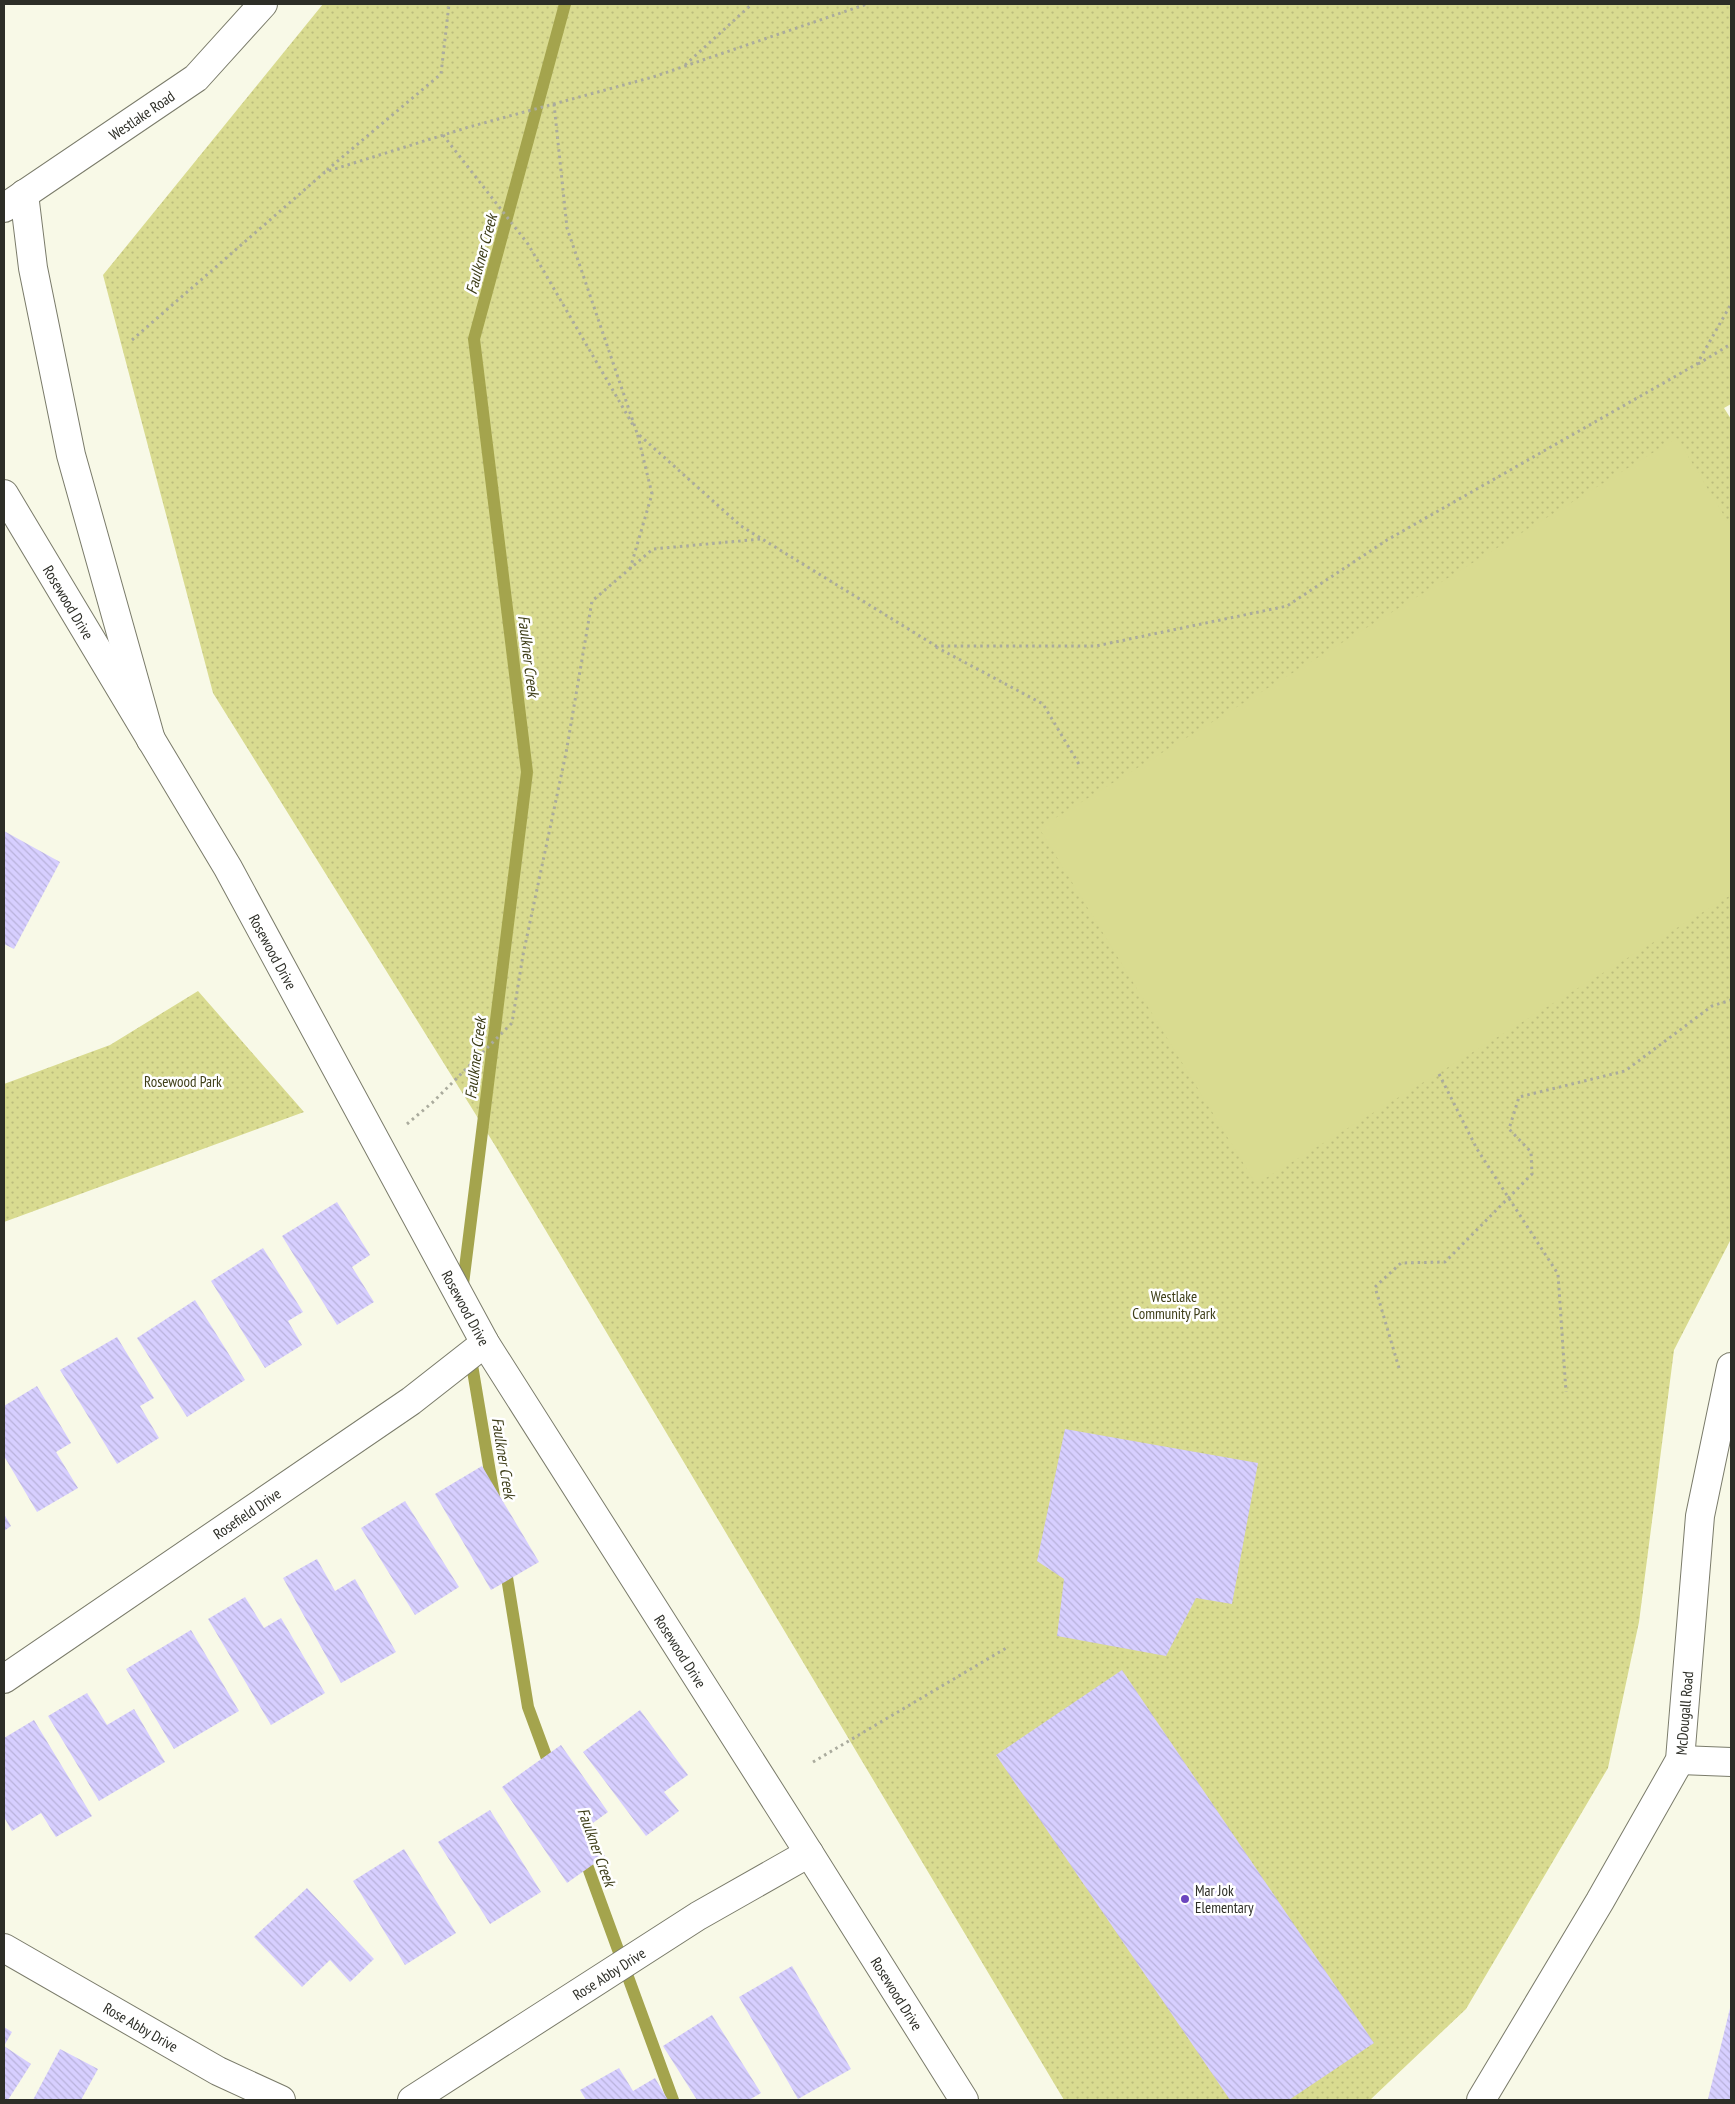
<svg xmlns="http://www.w3.org/2000/svg" width="1735" height="2104" viewBox="0 0 1735 2104" font-family="'PT Sans Narrow',sans-serif">
  <style>
    .grass { fill: url(#grass-dots) }
    .pitch { fill: #d9db90 }
    .lines { fill: none; stroke-linecap: round; stroke-linejoin: round }
    .stream { stroke: #a4a44d; stroke-width: 12 }
    .building { fill: url(#building-back-hatch) }
    .minor-casing { stroke: #7a7b6a; stroke-width: 30 }
    .tertiary-casing { stroke: #7a7b6a; stroke-width: 30 }
    .secondary-casing { stroke: #7a7b6a; stroke-width: 30 }
    .path { stroke: #aaab9d; stroke-width: 3; stroke-dasharray: 2.5 4; stroke-linecap: butt }
    .minor { stroke: #fff; stroke-width: 28 }
    .tertiary { stroke: #fff; stroke-width: 28 }
    .secondary { stroke: #fff; stroke-width: 28 }
    .poi-dot { fill: #6b45be; stroke: #fff; stroke-width: 2 }
    .labels { text-anchor: middle; dominant-baseline: central; stroke-width: 5; stroke-linejoin: round; paint-order: stroke }
    .street-label { font-size: 15px; fill: #2d2e27; stroke: #fff }
    .park-label { font-size: 15px; fill: #3e3e18; stroke: #fff }
    .poi-label { font-size: 15px; fill: #2d2e27; stroke: #fff; text-anchor: start }
    .water-label { font-size: 16px; font-style: italic; fill: #3d3d18; stroke: #fff }
  </style>
  <defs>
    <pattern id="grass-dots" width="8" height="8" patternUnits="userSpaceOnUse" patternTransform="scale(1.25)"><rect width="8" height="8" fill="#d9db90"/><path d="M2 2h.1M6 6h.1" fill="none" stroke="#bbbc7c" stroke-width="1.8" stroke-linecap="round"/></pattern>
    <pattern id="building-back-hatch" width="6" height="6" patternUnits="userSpaceOnUse" patternTransform="scale(1.25)"><rect width="6" height="6" fill="#d7cfff"/><path d="M-1 5l2 2M0 0l6 6M5-1l2 2" fill="none" stroke="#b9b2db"/></pattern>
  </defs>
  <rect width="100%" height="100%" fill="#f8f9e7"/>
  <g class="grass">
    <polygon points="323,4 1731,4 1731,404 1724,408 1731,419 1731,1239 1674,1350 1639,1622 1608,1768 1466,2009 1370,2100 1064,2100 496,1147 213,693 103,275"/>
    <polygon points="198,991 304,1112 4,1222 4,1084 110,1045"/>
  </g>
  <polygon class="pitch" points="1677,438 1731,527 1731,895 1256,1184 1039,828"/>
  <g class="lines">
    <g class="stream">
      <polyline points="462,1292 527,772 474,339 565,4"/>
      <polyline points="470,1353 494,1496"/>
      <polyline points="505,1565 528,1707 552,1772"/>
      <polyline points="583,1854 673,2100"/>
    </g>
  </g>
  <g class="building">
    <polygon points="4,831 60,862 14,949 4,944"/>
    <polygon points="337,1202 370,1255 352,1267 374,1302 337,1325 282,1236"/>
    <polygon points="263,1248 303,1312 288,1321 302,1345 265,1368 211,1281"/>
    <polygon points="195,1300 245,1380 187,1417 137,1338"/>
    <polygon points="117,1337 154,1398 140,1406 159,1438 117,1464 60,1370"/>
    <polygon points="37,1386 71,1443 56,1452 78,1488 37,1512 4,1456 4,1406"/>
    <polygon points="1065,1429 1258,1463 1232,1604 1196,1598 1166,1656 1057,1636 1064,1579 1037,1561"/>
    <polygon points="482,1466 539,1562 491,1590 435,1494"/>
    <polygon points="405,1501 459,1587 415,1615 361,1528"/>
    <polygon points="4,1514 11,1526 4,1531"/>
    <polygon points="317,1559 335,1591 355,1579 396,1652 341,1683 283,1578"/>
    <polygon points="245,1597 264,1628 281,1618 325,1693 271,1725 208,1619"/>
    <polygon points="191,1630 239,1711 174,1749 126,1669"/>
    <polygon points="1122,1670 1374,2043 1289,2100 1230,2100 996,1755"/>
    <polygon points="87,1693 107,1725 134,1709 165,1762 99,1801 48,1716"/>
    <polygon points="640,1710 688,1775 664,1792 679,1811 646,1836 583,1752"/>
    <polygon points="34,1720 92,1816 56,1837 41,1813 12,1831 4,1817 4,1738"/>
    <polygon points="561,1745 608,1812 586,1828 605,1856 567,1883 502,1787"/>
    <polygon points="490,1810 541,1892 490,1924 438,1842"/>
    <polygon points="404,1849 456,1933 405,1965 353,1881"/>
    <polygon points="307,1888 374,1959 350,1982 330,1960 302,1987 254,1937"/>
    <polygon points="792,1966 851,2069 798,2099 739,1997"/>
    <polygon points="1731,2004 1731,2100 1713,2100 1708,2099"/>
    <polygon points="712,2015 761,2093 749,2100 697,2100 663,2046"/>
    <polygon points="4,2027 12,2032 4,2046"/>
    <polygon points="4,2046 31,2064 8,2100 4,2100"/>
    <polygon points="60,2049 98,2069 81,2100 33,2100"/>
    <polygon points="619,2068 633,2091 655,2078 668,2100 586,2100 580,2090"/>
  </g>
  <g class="lines">
    <g class="minor-casing">
      <g id="minor">
        <path id="s1" d="M 4,1679 L 411,1401 L 485,1343"/>
        <polyline points="1680,1760 1731,1762"/>
        <path id="s2" d="M 4,1948 L 218,2071 L 281,2100"/>
        <path id="s3" d="M 412,2100 L 698,1916 L 809,1853"/>
        <path id="s4" d="M 1481,2100 L 1600,1901 L 1680,1760 L 1700,1516 L 1731,1367"/>
      </g>
    </g>
    <g class="tertiary-casing">
      <g id="tertiary">
        <path id="s5" d="M 4,494 L 228,868 L 485,1343 L 809,1853 L 964,2100"/>
      </g>
    </g>
    <g class="secondary-casing">
      <g id="secondary">
        <polyline points="24,194 33,268 71,455 151,740"/>
        <path id="s6" d="M 4,208 L 196,78 L 263,4"/>
      </g>
    </g>
    <g class="path">
      <polyline points="685,65 752,4"/>
      <polyline points="554,104 567,228 637,433 741,526 936,646 1096,646 1287,606 1387,540 1697,364 1731,304"/>
      <polyline points="443,135 528,244 633,425"/>
      <polyline points="327,170 441,74 449,4"/>
      <polyline points="132,340 325,172 469,127 653,77 867,4"/>
      <polyline points="1698,364 1731,344"/>
      <polyline points="630,569 652,494 637,432"/>
      <polyline points="936,647 1043,704 1080,766"/>
      <polyline points="1439,1074 1477,1149 1558,1274 1566,1392"/>
      <polyline points="407,1124 433,1102 512,1023 523,955 566,753 592,601 653,549 761,539"/>
      <polyline points="1399,1368 1375,1287 1401,1263 1445,1262 1532,1174 1531,1152 1509,1129 1519,1097 1625,1071 1712,1006 1731,1000"/>
      <polyline points="813,1762 1008,1647"/>
    </g>
    <use href="#minor" class="minor"/>
    <use href="#tertiary" class="tertiary"/>
    <use href="#secondary" class="secondary"/>
  </g>
  <circle class="poi-dot" cx="1185" cy="1899" r="5"/>
  <g class="labels">
    <g class="street-label">
      <text stroke="none"><textPath href="#s6" startOffset="166">Westlake Road</textPath></text>
      <text stroke="none"><textPath href="#s5" startOffset="126">Rosewood Drive</textPath></text>
      <text stroke="none"><textPath href="#s5" startOffset="531">Rosewood Drive</textPath></text>
      <text stroke="none"><textPath href="#s5" startOffset="936">Rosewood Drive</textPath></text>
      <text stroke="none"><textPath href="#s1" startOffset="294">Rosefield Drive</textPath></text>
      <text stroke="none"><textPath href="#s5" startOffset="1341">Rosewood Drive</textPath></text>
      <text stroke="none"><textPath href="#s4" startOffset="441">McDougall Road</textPath></text>
      <text stroke="none"><textPath href="#s3" startOffset="234">Rose Abby Drive</textPath></text>
      <text stroke="none"><textPath href="#s5" startOffset="1746">Rosewood Drive</textPath></text>
      <text stroke="none"><textPath href="#s2" startOffset="158">Rose Abby Drive</textPath></text>
    </g>
    <g class="park-label">
      <text x="183" y="1081">Rosewood Park</text>
      <text x="1174" y="1296">Westlake<tspan x="1174" dy="17">Community Park</tspan></text>
    </g>
    <g class="poi-label">
      <text x="1195" y="1890">Mar Jok<tspan x="1195" dy="17">Elementary</tspan></text>
    </g>
    <g class="water-label">
      <text transform="translate(481 254) rotate(-75)">Faulkner Creek</text>
      <text transform="translate(529 656) rotate(83)">Faulkner Creek</text>
      <text transform="translate(475 1058) rotate(-83)">Faulkner Creek</text>
      <text transform="translate(504 1458) rotate(81)">Faulkner Creek</text>
      <text transform="translate(597 1847) rotate(70)">Faulkner Creek</text>
    </g>
  </g>
  <rect width="1735" height="2104" fill="none" stroke="#2d2e27" stroke-width="10"/>
</svg>
